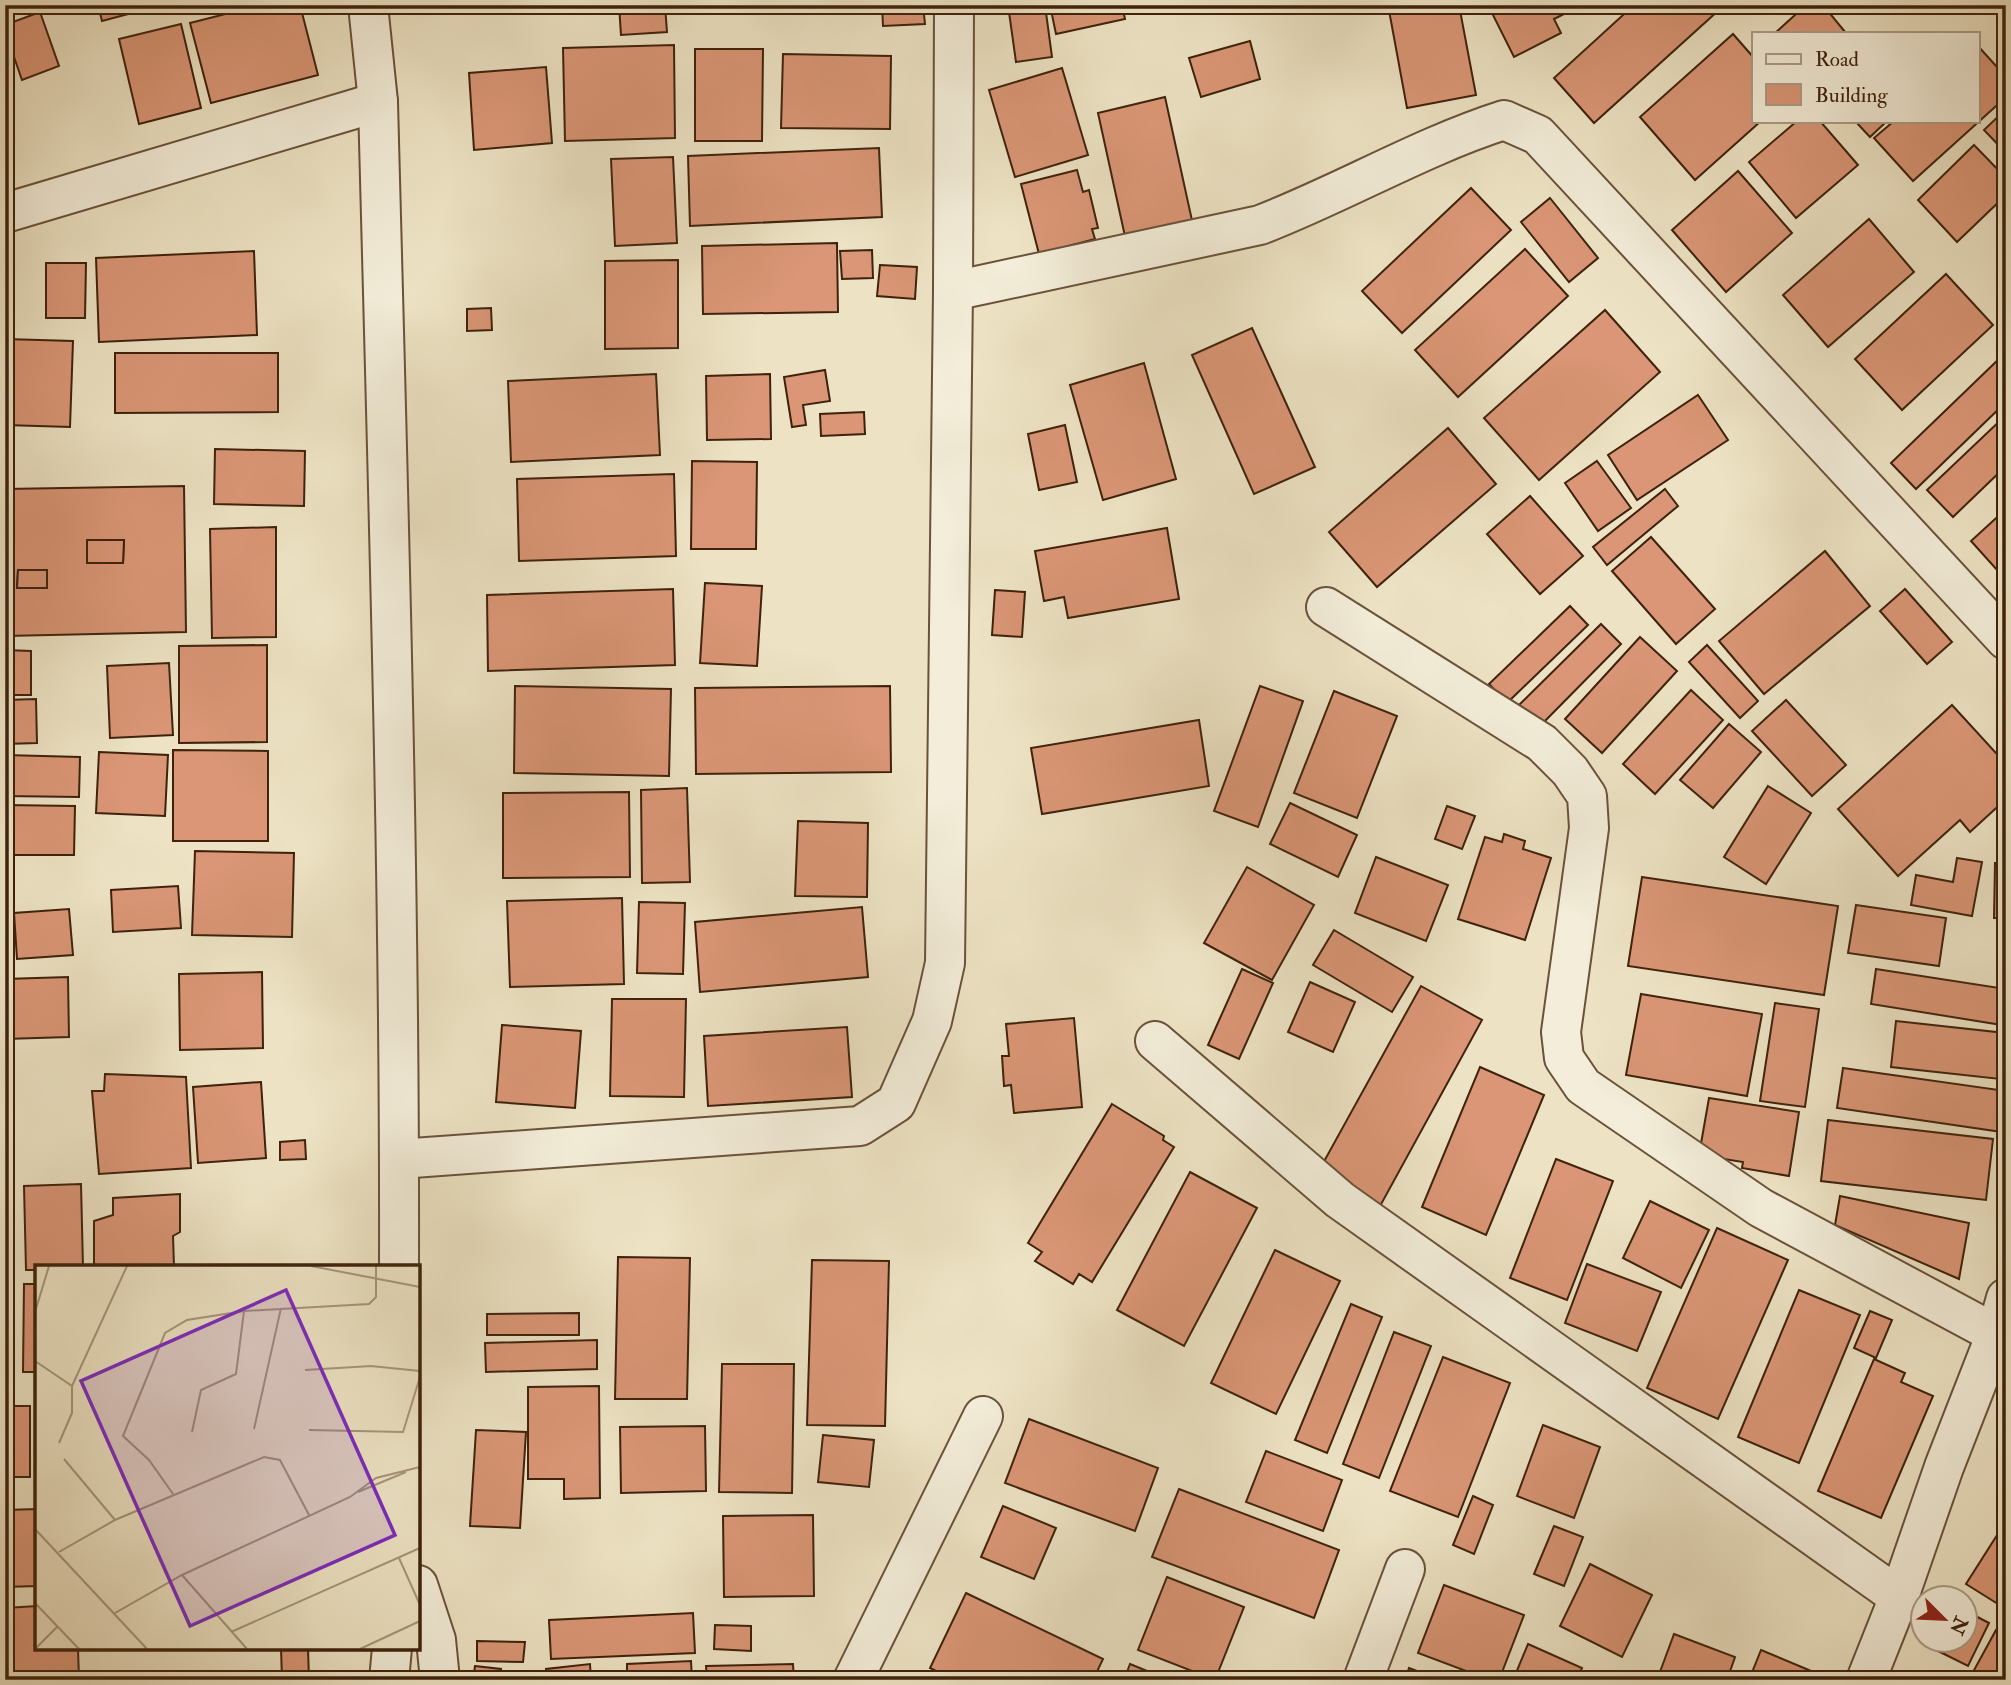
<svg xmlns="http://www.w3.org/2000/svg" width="2011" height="1685" viewBox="0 0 2011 1685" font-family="'IM FELL Double Pica',serif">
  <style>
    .building { fill: #da9676; stroke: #3e220c; stroke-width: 2; fill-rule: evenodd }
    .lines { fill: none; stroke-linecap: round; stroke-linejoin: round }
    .minor-casing { stroke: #6a523a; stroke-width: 42 }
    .minor { stroke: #f3edd9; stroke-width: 38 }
    .inset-road { fill: none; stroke: #a7967a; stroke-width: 2 }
    .view { fill: #7b2cbf; fill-opacity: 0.15; stroke: #7b2cbf; stroke-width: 3.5 }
    .inset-edge { fill: none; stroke: #3e220c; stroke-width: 3.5 }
  </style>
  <rect width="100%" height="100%" fill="#ede3c4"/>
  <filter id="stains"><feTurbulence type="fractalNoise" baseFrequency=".00286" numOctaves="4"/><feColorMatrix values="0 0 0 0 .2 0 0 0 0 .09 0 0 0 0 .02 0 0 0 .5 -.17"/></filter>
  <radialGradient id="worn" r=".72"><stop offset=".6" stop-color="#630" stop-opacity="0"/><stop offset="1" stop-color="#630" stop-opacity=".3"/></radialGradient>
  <g class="building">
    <polygon points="98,5 162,5 102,21"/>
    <polygon points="261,5 300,5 318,75 211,103 190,23"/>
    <polygon points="619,5 665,5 667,32 621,35"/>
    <polygon points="882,5 923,5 925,24 883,26"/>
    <polygon points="1008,5 1045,5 1052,57 1016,62"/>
    <polygon points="1050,5 1122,5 1125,19 1056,34"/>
    <polygon points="1388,5 1459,5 1476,95 1407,108"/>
    <polygon points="1488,5 1570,5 1572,10 1554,19 1561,33 1514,57"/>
    <polygon points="1634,5 1717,5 1720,9 1594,123 1554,78"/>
    <polygon points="1806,5 1823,5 1846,33 1775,33"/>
    <polygon points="40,12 59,66 22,80 5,31 5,25"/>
    <polygon points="181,24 201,108 139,124 119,39"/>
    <polygon points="1733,34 1754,58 1754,121 1761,121 1695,180 1640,117"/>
    <polygon points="1250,41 1260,79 1201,97 1189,58"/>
    <polygon points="674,45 675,138 565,141 563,48"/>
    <polygon points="1978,46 2006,77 2006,97 1913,181 1874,138 1894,121 1978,121"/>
    <polygon points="695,49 763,49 762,141 695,141"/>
    <polygon points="783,54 891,56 890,129 781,128"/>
    <polygon points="546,67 552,143 474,150 469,73"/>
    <polygon points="1062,68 1088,155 1015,177 989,90"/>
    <polygon points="1165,97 1193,225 1126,241 1098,113"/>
    <polygon points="2006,109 2006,153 1984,130"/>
    <polygon points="1797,121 1820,121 1858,165 1796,218 1749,162"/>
    <polygon points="1855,121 1887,121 1870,137"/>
    <polygon points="1974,145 2006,178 2006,195 1957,242 1918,200"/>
    <polygon points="879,148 882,217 690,226 688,156"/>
    <polygon points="673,157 677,243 615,246 611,159"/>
    <polygon points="1077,170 1083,192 1089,190 1098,228 1092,229 1095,239 1039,254 1021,184"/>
    <polygon points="1738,171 1792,233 1726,292 1672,230"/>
    <polygon points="1471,188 1511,230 1402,333 1362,291"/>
    <polygon points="1550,198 1598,258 1569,282 1521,222"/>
    <polygon points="1869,219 1914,272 1828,347 1783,295"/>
    <polygon points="837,243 838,312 703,314 702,246"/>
    <polygon points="1525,249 1568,296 1458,397 1415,350"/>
    <polygon points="872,250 873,278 842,279 840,251"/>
    <polygon points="254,251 257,335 99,342 96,258"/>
    <polygon points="678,260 678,348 605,349 605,261"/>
    <polygon points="46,263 86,263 85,318 46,318"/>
    <polygon points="880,265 917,267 915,299 877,296"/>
    <polygon points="1946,274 1993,325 1902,410 1855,359"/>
    <polygon points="491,308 492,330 467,331 467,309"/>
    <polygon points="1605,310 1660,372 1539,480 1484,418"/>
    <polygon points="1252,328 1315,467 1254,494 1192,355"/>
    <polygon points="5,339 73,341 70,427 5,425"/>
    <polygon points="115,353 278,353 278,412 115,413"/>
    <polygon points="2001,357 2006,362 2006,402 1916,489 1891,463"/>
    <polygon points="1144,363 1176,479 1103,500 1070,385"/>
    <polygon points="825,370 830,401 803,405 806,425 792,427 784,377"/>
    <polygon points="656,374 660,455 511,462 508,381"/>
    <polygon points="770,374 771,439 707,440 706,376"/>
    <polygon points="1698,395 1728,440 1637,500 1608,455"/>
    <polygon points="864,412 865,434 821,436 820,414"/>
    <polygon points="2006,415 2006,466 1953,517 1927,490"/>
    <polygon points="1065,425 1077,482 1039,490 1028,434"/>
    <polygon points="1448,428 1496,484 1377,587 1329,532"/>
    <polygon points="215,449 305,451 304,506 214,504"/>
    <polygon points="692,461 757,462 756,549 691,549"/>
    <polygon points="1597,461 1631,508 1598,531 1565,483"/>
    <polygon points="674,474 676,556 519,561 517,479"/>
    <path d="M 184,486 L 186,632 L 5,636 L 5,489 ZM 87,540 L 124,540 L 123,563 L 87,563 ZM 18,570 L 47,570 L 47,588 L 17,588 Z"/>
    <polygon points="1665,489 1678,506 1607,565 1593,547"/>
    <polygon points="1530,496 1583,556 1540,594 1487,534"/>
    <polygon points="2006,509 2006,580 1971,541"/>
    <polygon points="276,527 276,637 212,638 210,529"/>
    <polygon points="1167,528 1179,599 1068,618 1064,597 1044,601 1035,551"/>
    <polygon points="1651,537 1715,609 1676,644 1612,571"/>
    <polygon points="87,540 124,540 123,563 87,563"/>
    <polygon points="1825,551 1870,606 1764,694 1719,641"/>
    <polygon points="18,570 47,570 47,588 17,588"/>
    <polygon points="705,583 762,586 757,666 700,663"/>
    <polygon points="673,589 675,665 488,671 487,595"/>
    <polygon points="1905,589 1952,642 1927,664 1880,611"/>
    <polygon points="995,590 1025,592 1022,637 992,635"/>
    <polygon points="1570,606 1588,625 1507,703 1489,684"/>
    <polygon points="1601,624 1621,644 1540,726 1519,705"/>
    <polygon points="1640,637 1677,671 1602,753 1565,719"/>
    <polygon points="267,645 267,742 179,743 179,646"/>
    <polygon points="1707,645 1758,701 1740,718 1689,662"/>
    <polygon points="5,650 31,651 31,695 5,695"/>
    <polygon points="169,663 173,735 110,738 107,666"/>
    <polygon points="515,686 671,689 669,776 514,773"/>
    <polygon points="890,686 891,772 696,774 695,688"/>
    <polygon points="1260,686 1303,701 1258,827 1214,811"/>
    <polygon points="1691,690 1723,720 1655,794 1623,764"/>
    <polygon points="1334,691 1397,716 1357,818 1294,793"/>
    <polygon points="36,699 37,743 5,744 5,700"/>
    <polygon points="1786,700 1846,765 1812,796 1752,731"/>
    <polygon points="1952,705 2006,764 1998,773 2006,781 2006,799 1970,832 1960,820 1898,876 1838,809"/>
    <polygon points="1199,720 1209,786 1042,814 1031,748"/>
    <polygon points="1729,724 1761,752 1713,808 1680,780"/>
    <polygon points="173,750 268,751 268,841 173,841"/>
    <polygon points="99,752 168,755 165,816 96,813"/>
    <polygon points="5,755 80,757 79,797 5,796"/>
    <polygon points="1768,786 1811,813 1766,884 1724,857"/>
    <polygon points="687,788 690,882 642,883 641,790"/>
    <polygon points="629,792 630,877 503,878 503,793"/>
    <polygon points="1290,803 1357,835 1338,877 1270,844"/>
    <polygon points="5,805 75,806 74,855 5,855"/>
    <polygon points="1447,806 1475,816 1462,849 1435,839"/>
    <polygon points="798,821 868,823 867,897 795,896"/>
    <polygon points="1504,834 1525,841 1523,849 1551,858 1525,940 1458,919 1485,837 1502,842"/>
    <polygon points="195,851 294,853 292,937 192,935"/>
    <polygon points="1376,857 1448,885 1426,941 1355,913"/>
    <polygon points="1957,858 1982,862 1972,916 1911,905 1916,875 1953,882"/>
    <polygon points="1995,863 2006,863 2006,918 1994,918"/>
    <polygon points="1247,867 1314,905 1272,980 1204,943"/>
    <polygon points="1642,877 1838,906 1824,995 1628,966"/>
    <polygon points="178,886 181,928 113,932 111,890"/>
    <polygon points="622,898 624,984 510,987 507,901"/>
    <polygon points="639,902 685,903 683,974 637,973"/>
    <polygon points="1856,905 1946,918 1939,966 1848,953"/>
    <polygon points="862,907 868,977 700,992 695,922"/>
    <polygon points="69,909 73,955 17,959 14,913"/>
    <polygon points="1334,930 1413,977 1392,1012 1313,965"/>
    <polygon points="1242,969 1273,983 1239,1059 1208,1045"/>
    <polygon points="1876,969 2006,989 2002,1025 1871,1004"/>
    <polygon points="262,972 263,1048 180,1050 179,974"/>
    <polygon points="68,977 69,1037 5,1039 5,979"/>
    <polygon points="1310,982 1355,1002 1333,1052 1288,1032"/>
    <polygon points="1421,986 1482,1020 1379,1208 1317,1174"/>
    <polygon points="1641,994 1762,1014 1747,1096 1626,1075"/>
    <polygon points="612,999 686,999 684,1097 610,1096"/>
    <polygon points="1775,1003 1819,1009 1805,1107 1760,1101"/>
    <polygon points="1074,1018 1082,1107 1014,1113 1011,1085 1004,1086 1002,1056 1009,1056 1006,1024"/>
    <polygon points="1896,1021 2005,1033 2000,1079 1891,1067"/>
    <polygon points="502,1025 581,1031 575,1108 496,1102"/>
    <polygon points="847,1027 852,1097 708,1106 704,1036"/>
    <polygon points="1480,1067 1544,1095 1486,1235 1422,1207"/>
    <polygon points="1843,1068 2006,1091 2002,1132 1837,1108"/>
    <polygon points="105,1074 186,1077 191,1168 99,1174 92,1091 104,1091"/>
    <polygon points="261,1082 266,1158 198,1163 193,1087"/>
    <polygon points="1709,1098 1799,1112 1789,1176 1742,1168 1743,1162 1699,1155"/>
    <polygon points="1112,1104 1164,1136 1163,1140 1174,1147 1092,1282 1079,1274 1073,1284 1035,1261 1042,1252 1028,1243"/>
    <polygon points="1828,1120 1993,1139 1986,1200 1821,1181"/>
    <polygon points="305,1140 306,1159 280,1160 280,1142"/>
    <polygon points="1556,1159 1613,1181 1567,1300 1510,1278"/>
    <polygon points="1190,1172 1257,1208 1184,1346 1117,1310"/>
    <polygon points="5,1184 7,1184 9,1249 5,1249"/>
    <polygon points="81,1184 83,1267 37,1267 37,1270 26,1270 24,1186"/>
    <polygon points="180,1194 180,1232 173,1236 174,1267 94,1267 94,1221 113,1215 113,1198"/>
    <polygon points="1840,1196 1969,1223 1959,1279 1835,1225"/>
    <polygon points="1650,1201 1709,1230 1681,1288 1623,1258"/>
    <polygon points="1717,1228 1788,1260 1718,1419 1647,1388"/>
    <polygon points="1275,1250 1340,1281 1276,1414 1211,1383"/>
    <polygon points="618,1257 690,1258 687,1399 615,1399"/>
    <polygon points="812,1260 889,1261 885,1426 807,1425"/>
    <polygon points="1587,1264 1661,1292 1637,1351 1565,1323"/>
    <polygon points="24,1284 37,1284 37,1372 23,1372"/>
    <polygon points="1799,1290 1860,1315 1799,1463 1738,1437"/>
    <polygon points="1351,1304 1382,1317 1327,1453 1295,1440"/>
    <polygon points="1870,1311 1892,1320 1876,1358 1854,1348"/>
    <polygon points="579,1313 579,1335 487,1335 487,1314"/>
    <polygon points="1394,1332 1431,1346 1379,1478 1343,1464"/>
    <polygon points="597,1340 597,1369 486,1372 485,1343"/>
    <polygon points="1443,1357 1510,1383 1458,1517 1390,1491"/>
    <polygon points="1874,1359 1905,1373 1901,1382 1933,1396 1881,1518 1818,1491"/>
    <polygon points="722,1364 794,1364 792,1493 719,1492"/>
    <polygon points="599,1386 600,1498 564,1499 564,1479 528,1479 528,1387"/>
    <rect x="5" y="1406" width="25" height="71"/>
    <polygon points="1029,1419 1158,1468 1135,1531 1005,1483"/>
    <polygon points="1543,1425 1600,1447 1574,1518 1517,1496"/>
    <polygon points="705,1426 706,1491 621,1493 620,1427"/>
    <polygon points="476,1430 526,1432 520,1528 470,1526"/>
    <polygon points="823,1435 874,1440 869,1487 818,1482"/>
    <polygon points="1266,1451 1342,1480 1323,1531 1246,1502"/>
    <polygon points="1179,1489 1339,1550 1314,1618 1152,1557"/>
    <polygon points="1473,1496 1493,1505 1474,1554 1453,1545"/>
    <polygon points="1003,1506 1056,1528 1034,1579 981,1557"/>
    <polygon points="37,1509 37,1586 5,1587 5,1510"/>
    <polygon points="813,1515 814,1596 724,1597 723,1516"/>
    <polygon points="2006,1521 2006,1609 1966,1584"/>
    <polygon points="1554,1526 1583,1537 1564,1586 1534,1574"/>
    <polygon points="1590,1564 1652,1595 1622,1657 1560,1626"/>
    <polygon points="1167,1577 1244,1607 1215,1680 1138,1650"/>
    <polygon points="1444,1585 1524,1615 1499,1680 1490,1680 1418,1653"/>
    <polygon points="966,1593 1103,1659 1093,1680 954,1680 930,1668"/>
    <polygon points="37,1606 37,1648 78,1648 79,1680 5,1680 5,1608"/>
    <polygon points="1966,1611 1989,1623 1968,1666 1936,1650 1942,1640 1966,1640"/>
    <polygon points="693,1613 695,1653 551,1659 549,1620"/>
    <polygon points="715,1625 751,1626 751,1651 714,1649"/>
    <polygon points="1996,1630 2006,1636 2006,1677 2004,1680 1987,1680 1973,1672"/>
    <polygon points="1674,1634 1735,1657 1727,1680 1657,1680"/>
    <polygon points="477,1641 525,1642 523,1662 477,1661"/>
    <polygon points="1528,1644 1582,1668 1577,1680 1513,1680"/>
    <polygon points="281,1648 308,1648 309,1680 282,1680"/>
    <polygon points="1761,1650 1828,1678 1827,1680 1749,1680"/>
    <polygon points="691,1661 692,1680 627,1680 627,1664"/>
    <polygon points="590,1664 591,1680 547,1680 546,1669"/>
    <polygon points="793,1664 794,1680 707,1680 706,1666"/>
    <polygon points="1130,1664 1169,1680 1124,1680"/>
    <polygon points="475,1666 501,1669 500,1680 473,1680"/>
    <polygon points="1409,1668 1441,1680 1405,1680"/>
  </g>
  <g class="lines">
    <g class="minor-casing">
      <g id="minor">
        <path d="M 368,5 L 378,102 C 388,490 400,878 399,1267"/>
        <polyline points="5,213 378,102"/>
        <path d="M 953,291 L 1260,225 C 1343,193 1420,147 1504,120 L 1538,135 L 2006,640"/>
        <polyline points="1326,607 1542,743 1570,771 1587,796 1589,828 1561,1032 1564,1058 1583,1086 1761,1208 1996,1334"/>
        <polyline points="1155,1041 1340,1200 1899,1597"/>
        <polyline points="399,1159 860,1126 896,1103 932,1021 945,963 953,291 954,5"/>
        <polyline points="418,1585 436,1640 440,1680"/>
        <polyline points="389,1680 392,1648"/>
        <polyline points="853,1680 983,1416"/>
        <polyline points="1363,1680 1405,1569"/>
        <polyline points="1866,1680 1899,1597 1944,1467 1996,1334 2006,1298"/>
      </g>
    </g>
    <use href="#minor" class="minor"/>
  </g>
  <g transform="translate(35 1265)">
    <rect width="385" height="385" fill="#ede3c4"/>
    <path class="inset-road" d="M 276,1 L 385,22M 0,47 L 14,1M 0,96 L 37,121M 270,105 L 336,101 L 385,106M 219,164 L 246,43M 274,165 L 368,167 L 385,112M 157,167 L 166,125 L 201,109 L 209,46M 24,178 L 37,148 L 37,121 L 92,1M 29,194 L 80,255M 323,227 L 371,207M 138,229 L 114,195 L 88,171 L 130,68 L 152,55 L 209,46 L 334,39 L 341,32 L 341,1M 0,264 L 112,384M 24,287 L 80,255 L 229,192 L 245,195 L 274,250M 364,293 L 385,340M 147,310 L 212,384M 0,338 L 44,384M 80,348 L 147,310 L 315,232 L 341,213 L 385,202M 196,367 L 385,283M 0,384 L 22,362M 325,384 L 385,356"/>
    <path class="view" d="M 251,25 L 360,270 L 155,361 L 46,116 Z"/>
    <rect width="385" height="385" class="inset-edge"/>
  </g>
  <rect width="2011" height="1685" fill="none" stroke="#ede3c4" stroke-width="28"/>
  <rect x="7" y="7" width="1997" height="1671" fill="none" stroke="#3e220c" stroke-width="3.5"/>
  <rect x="14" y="14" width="1983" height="1657" fill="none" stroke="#3e220c" stroke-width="2"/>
  <rect x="1752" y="32" width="228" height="91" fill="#f3edd9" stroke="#ab9c87" stroke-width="2"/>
  <rect x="1766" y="54" width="35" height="10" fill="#f3edd9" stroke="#ab9c87" stroke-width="2"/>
  <text x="1815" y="66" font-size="21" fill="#3e220c">Road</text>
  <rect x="1766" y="84" width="35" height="21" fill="#da9676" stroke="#ab9c87" stroke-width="2"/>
  <text x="1815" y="102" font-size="21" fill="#3e220c">Building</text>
  <g transform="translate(1944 1619) rotate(114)"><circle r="33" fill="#f3edd9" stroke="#ab9c87" stroke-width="2"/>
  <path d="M0-5L12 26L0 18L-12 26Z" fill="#8f2418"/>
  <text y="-10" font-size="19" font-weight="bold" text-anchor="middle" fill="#3e220c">N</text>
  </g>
  <rect width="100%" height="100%" filter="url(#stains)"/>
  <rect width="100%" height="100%" fill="url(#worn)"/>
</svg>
